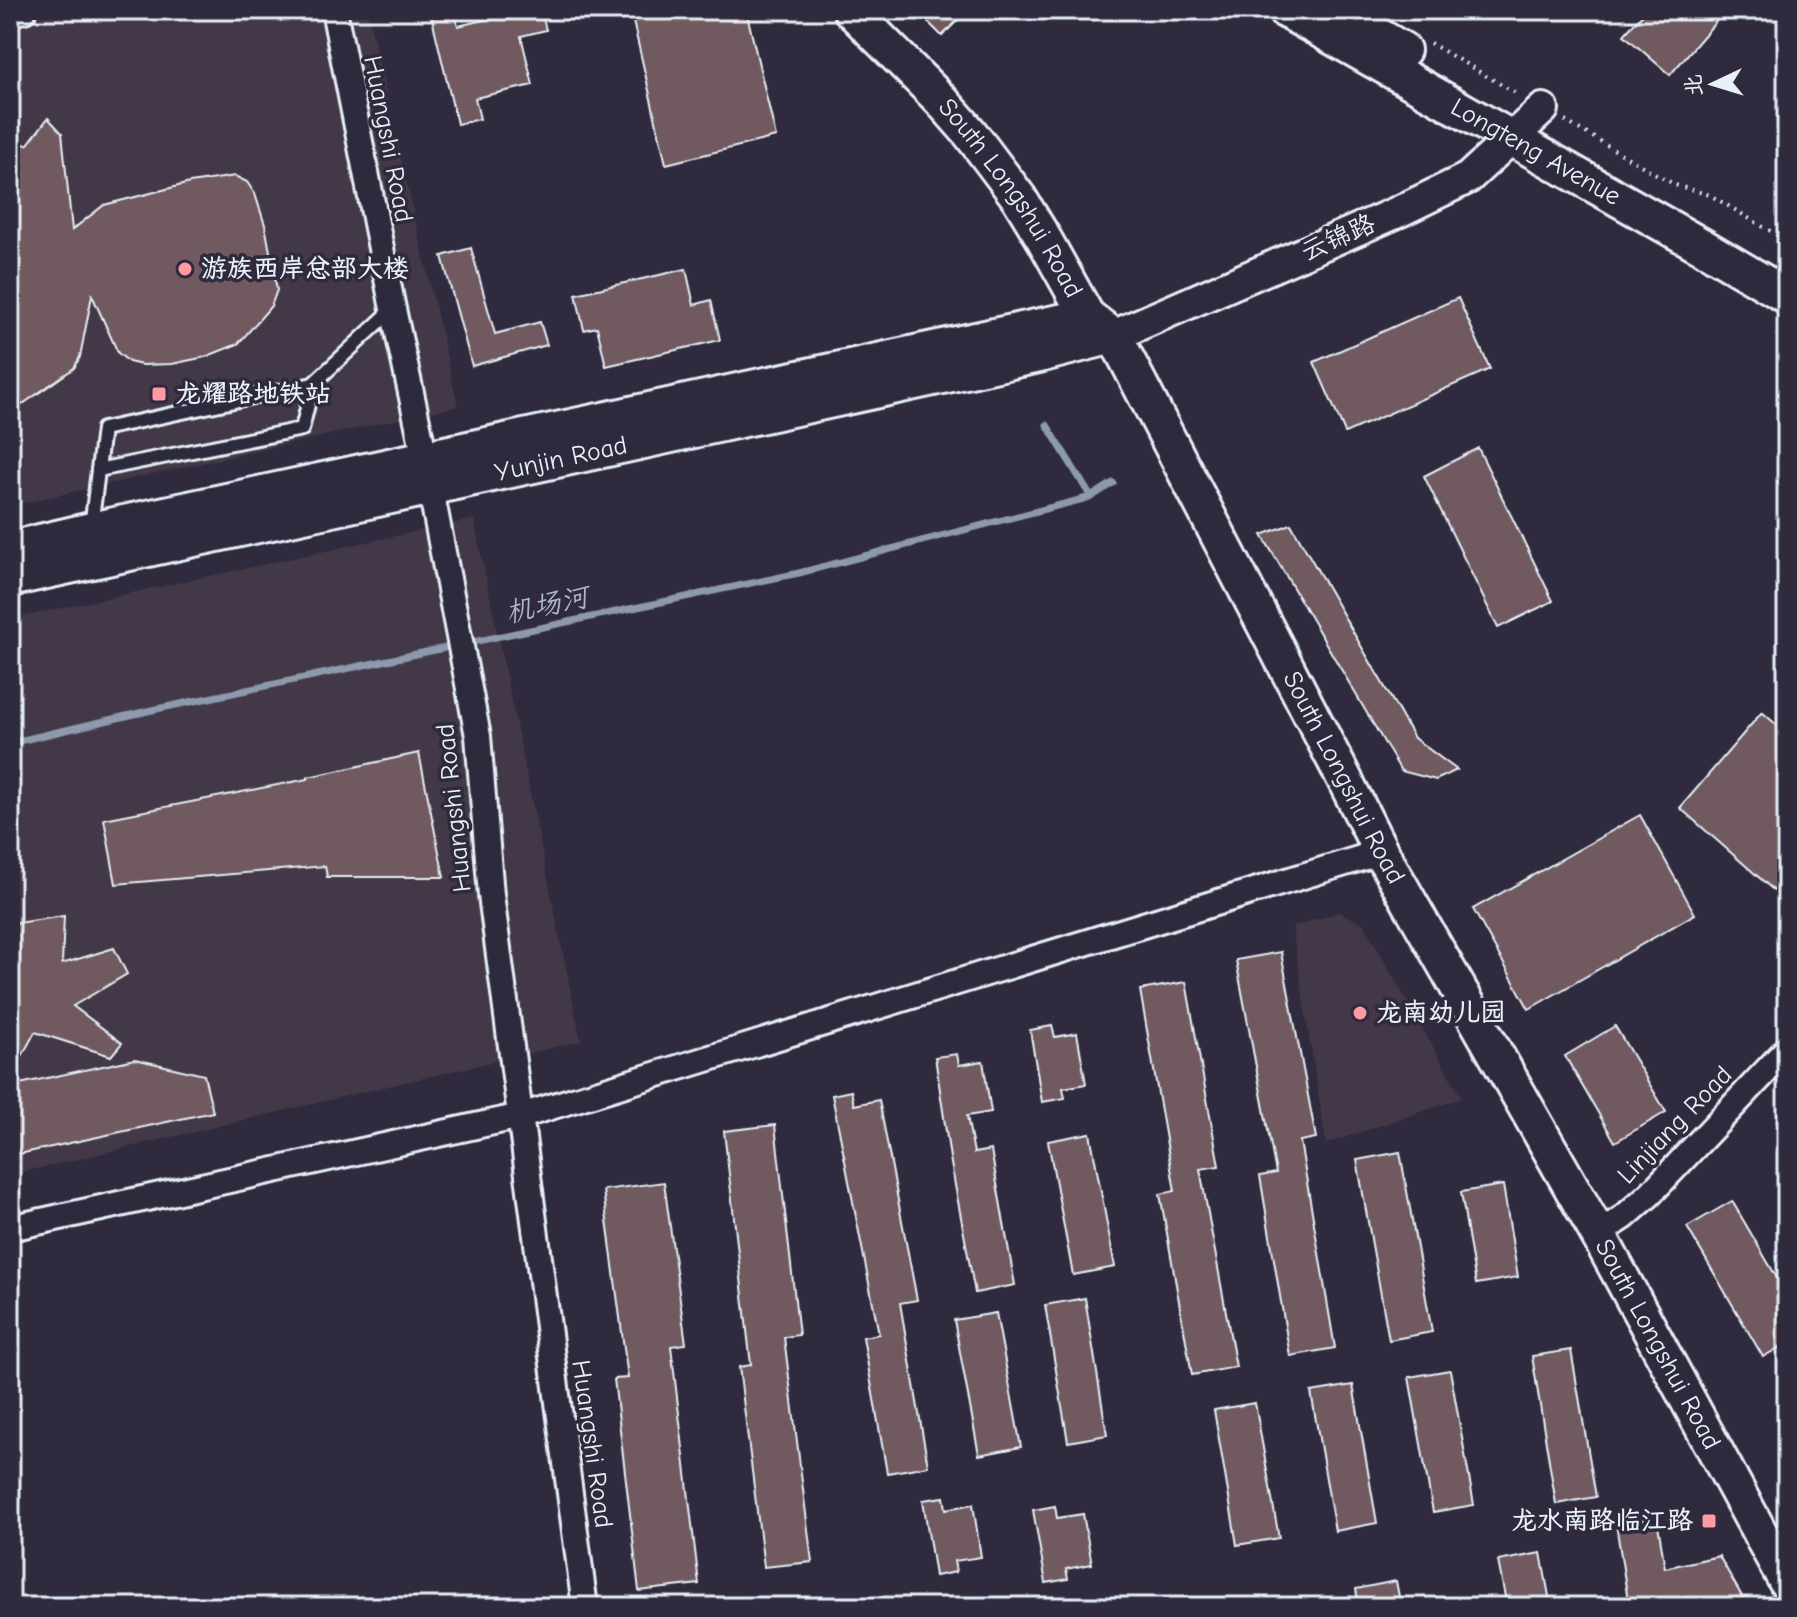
<svg xmlns="http://www.w3.org/2000/svg" width="1797" height="1617" viewBox="0 0 1797 1617" font-family="'Comic Neue','LXGW WenKai TC',sans-serif">
  <style>
    .built { fill: #423847 }
    .lines { fill: none; stroke-linecap: round; stroke-linejoin: round }
    .stream { stroke: #8d99ac; stroke-width: 7 }
    .building { fill: #705a5f; stroke: #e8f1f8; stroke-width: 2 }
    .service-casing { stroke: #e8f1f8; stroke-width: 18 }
    .minor-casing { stroke: #e8f1f8; stroke-width: 30 }
    .tertiary-casing { stroke: #e8f1f8; stroke-width: 36 }
    .secondary-casing { stroke: #e8f1f8; stroke-width: 40 }
    .path { stroke: #e8f1f8; stroke-width: 4; stroke-dasharray: 2 6; stroke-linecap: butt }
    .service { stroke: #2f2a3d; stroke-width: 12 }
    .minor { stroke: #2f2a3d; stroke-width: 24 }
    .tertiary { stroke: #2f2a3d; stroke-width: 30 }
    .secondary { stroke: #2f2a3d; stroke-width: 34 }
    .poi-dot { fill: #ff9aa2; stroke: #2f2a3d; stroke-width: 3 }
    .labels { text-anchor: middle; dominant-baseline: central; stroke-width: 7; stroke-linejoin: round; paint-order: stroke }
    .street-label { font-size: 26px; fill: #e8f1f8; stroke: #2f2a3d }
    .poi-label { font-size: 26px; font-weight: bold; fill: #e8f1f8; stroke: #2f2a3d; text-anchor: start }
    .water-label { font-size: 28px; font-style: italic; fill: #acb6c6; stroke: #2f2a3d }
  </style>
  <rect width="100%" height="100%" fill="#2f2a3d"/>
  <filter id="ink" filterUnits="userSpaceOnUse"><feTurbulence type="fractalNoise" baseFrequency=".0125" numOctaves="2"/><feDisplacementMap in="SourceGraphic" scale="16" xChannelSelector="R" yChannelSelector="G"/><feConvolveMatrix kernelMatrix="1 2 1 2 8 2 1 2 1" color-interpolation-filters="sRGB"/></filter>
  <g filter="url(#ink)">
    <g class="built">
      <polygon points="10,10 367,10 458,406 10,506"/>
      <polygon points="474,519 581,1041 10,1175 10,619"/>
      <polygon points="1339,912 1363,923 1462,1098 1326,1144 1292,927"/>
    </g>
    <g class="lines">
      <g class="stream">
        <polyline points="1047,425 1091,497"/>
        <polyline points="10,743 152,710 799,573 1091,497 1113,483"/>
      </g>
    </g>
    <g class="building">
      <polygon points="430,10 454,10 458,26 525,10 541,10 546,30 521,36 533,85 475,98 480,119 457,124"/>
      <polygon points="660,10 746,10 776,137 666,164 632,17"/>
      <polygon points="916,10 968,10 942,36"/>
      <polygon points="1646,10 1726,10 1670,75 1624,35"/>
      <polygon points="48,118 62,133 72,230 104,205 190,183 235,176 247,182 255,194 265,225 277,290 271,306 238,344 205,357 172,364 142,365 129,362 118,353 92,295 80,357 74,368 10,413 10,146 28,144"/>
      <polygon points="471,248 495,334 540,322 547,345 472,366 442,256"/>
      <polygon points="686,269 694,305 711,300 720,340 606,366 597,327 584,330 576,294"/>
      <polygon points="1458,298 1490,369 1345,433 1314,362"/>
      <polygon points="1478,448 1553,601 1498,628 1424,476"/>
      <polygon points="1291,524 1414,738 1457,770 1436,780 1401,771 1262,535"/>
      <polygon points="1762,712 1787,734 1787,902 1680,808"/>
      <polygon points="419,753 444,877 327,877 325,866 116,884 104,819 308,779 308,777"/>
      <polygon points="1640,815 1695,914 1529,1009 1473,909"/>
      <polygon points="64,916 62,964 114,948 127,974 73,1006 122,1043 111,1056 35,1032 10,1078 10,924"/>
      <polygon points="1281,952 1316,1138 1300,1141 1335,1348 1290,1356 1260,1176 1276,1173 1236,960"/>
      <polygon points="1186,982 1219,1166 1200,1169 1236,1367 1192,1375 1160,1194 1175,1191 1140,990"/>
      <polygon points="1052,1026 1055,1037 1077,1033 1086,1084 1063,1088 1065,1098 1042,1102 1030,1030"/>
      <polygon points="1615,1026 1666,1112 1615,1142 1565,1056"/>
      <polygon points="957,1054 959,1065 983,1061 991,1112 967,1116 974,1153 991,1150 1015,1285 975,1293 950,1158 935,1057"/>
      <polygon points="135,1059 204,1075 213,1112 10,1156 10,1086"/>
      <polygon points="851,1091 854,1105 879,1100 917,1300 900,1303 928,1466 887,1473 863,1337 879,1334 832,1095"/>
      <polygon points="775,1125 799,1335 784,1337 812,1562 764,1567 739,1367 751,1365 724,1131"/>
      <polygon points="1090,1133 1115,1267 1073,1275 1048,1141"/>
      <polygon points="1400,1152 1432,1332 1389,1340 1357,1160"/>
      <polygon points="664,1182 686,1344 671,1346 699,1584 639,1591 614,1379 628,1378 603,1190"/>
      <polygon points="1503,1185 1518,1277 1476,1284 1461,1192"/>
      <polygon points="1732,1201 1787,1295 1787,1343 1763,1357 1687,1227"/>
      <polygon points="1085,1298 1107,1435 1068,1442 1045,1305"/>
      <polygon points="996,1313 1021,1447 979,1455 954,1320"/>
      <polygon points="1571,1350 1596,1497 1556,1504 1532,1356"/>
      <polygon points="1450,1370 1474,1505 1433,1512 1409,1377"/>
      <polygon points="1353,1385 1377,1523 1335,1531 1311,1392"/>
      <polygon points="1255,1403 1279,1538 1237,1545 1214,1410"/>
      <polygon points="944,1497 946,1509 973,1504 981,1557 954,1561 956,1572 935,1576 923,1500"/>
      <polygon points="1055,1506 1057,1518 1083,1514 1092,1564 1066,1569 1068,1579 1046,1583 1033,1510"/>
      <polygon points="1657,1518 1665,1568 1719,1556 1748,1607 1629,1607 1616,1524"/>
      <polygon points="1541,1553 1551,1607 1507,1607 1498,1561"/>
      <polygon points="1396,1581 1401,1607 1359,1607 1356,1589"/>
    </g>
    <g class="lines">
      <g class="service-casing">
        <g id="service">
          <polyline points="98,470 302,429 313,384"/>
          <polyline points="91,528 103,429 313,384 393,309"/>
        </g>
      </g>
      <g class="minor-casing">
        <g id="minor">
          <polyline points="334,10 393,309 425,458 478,736 491,895 585,1607"/>
          <polyline points="10,13 24,10"/>
          <polyline points="10,1228 521,1116 1381,852"/>
          <polyline points="1598,1234 1624,1217 1649,1195 1787,1049"/>
        </g>
      </g>
      <g class="tertiary-casing">
        <polyline id="tertiary" points="1113,336 1400,211 1468,178 1543,109"/>
      </g>
      <g class="secondary-casing">
        <g id="secondary">
          <path id="s1" d="M 851,10 L 941,100 L 970,133 L 1019,198 L 1044,239 L 1087,316 L 1113,336 L 1123,352 L 1344,778 L 1381,852 L 1598,1234 L 1787,1583"/>
          <path id="s2" d="M 1285,10 L 1702,246 L 1787,296"/>
          <polyline points="1334,10 1403,50"/>
          <polyline points="10,549 91,530 1087,316"/>
          <path id="s3" d="M 10,579 L 1039,355 L 1113,336"/>
        </g>
      </g>
      <g class="path">
        <polyline points="1247,10 1258,17"/>
        <polyline points="1430,43 1519,95"/>
        <polyline points="1565,121 1675,185 1710,195 1787,241"/>
      </g>
      <use href="#service" class="service"/>
      <use href="#minor" class="minor"/>
      <use href="#tertiary" class="tertiary"/>
      <use href="#secondary" class="secondary"/>
    </g>
  </g>
  <g class="poi-dot">
    <circle cx="185" cy="269" r="8"/>
    <rect x="151" y="386" width="16" height="16" rx="4"/>
    <circle cx="1360" cy="1013" r="8"/>
    <rect x="1701" y="1513" width="16" height="16" rx="4"/>
  </g>
  <g class="labels">
    <g class="street-label">
      <text transform="translate(388 139) rotate(79)">Huangshi Road</text>
      <text stroke="none"><textPath href="#s2" startOffset="288">Longteng Avenue</textPath></text>
      <text stroke="none"><textPath href="#s1" startOffset="248">South Longshui Road</textPath></text>
      <text transform="translate(1338 238) rotate(-24)">云锦路</text>
      <text stroke="none"><textPath href="#s3" startOffset="564">Yunjin Road</textPath></text>
      <text stroke="none"><textPath href="#s1" startOffset="920">South Longshui Road</textPath></text>
      <text transform="translate(454 808) rotate(-96)">Huangshi Road</text>
      <text transform="translate(1675 1125) rotate(-46)">Linjiang Road</text>
      <text stroke="none"><textPath href="#s1" startOffset="1568">South Longshui Road</textPath></text>
      <text transform="translate(592 1444) rotate(82)">Huangshi Road</text>
    </g>
    <g class="poi-label">
      <text x="201" y="269">游族西岸总部大楼</text>
      <text x="175" y="394">龙耀路地铁站</text>
      <text x="1376" y="1013">龙南幼儿园</text>
      <text x="1693" y="1521" text-anchor="end">龙水南路临江路</text>
    </g>
    <g class="water-label">
      <text transform="translate(547 605) rotate(-12)">机场河</text>
    </g>
  </g>
  <rect width="1797" height="1617" fill="none" stroke="#2f2a3d" stroke-width="40"/>
  <rect x="20" y="20" width="1757" height="1577" fill="none" stroke="#e8f1f8" stroke-width="3" filter="url(#ink)"/>
  <g transform="translate(1713 84) rotate(266)" stroke="#2f2a3d" stroke-width="6" paint-order="stroke">
  <path d="M0-6L14 30L0 20L-14 30Z" fill="#e8f1f8"/>
  <text y="-12" font-size="22" font-weight="bold" text-anchor="middle" fill="#e8f1f8">北</text>
  </g>
</svg>
